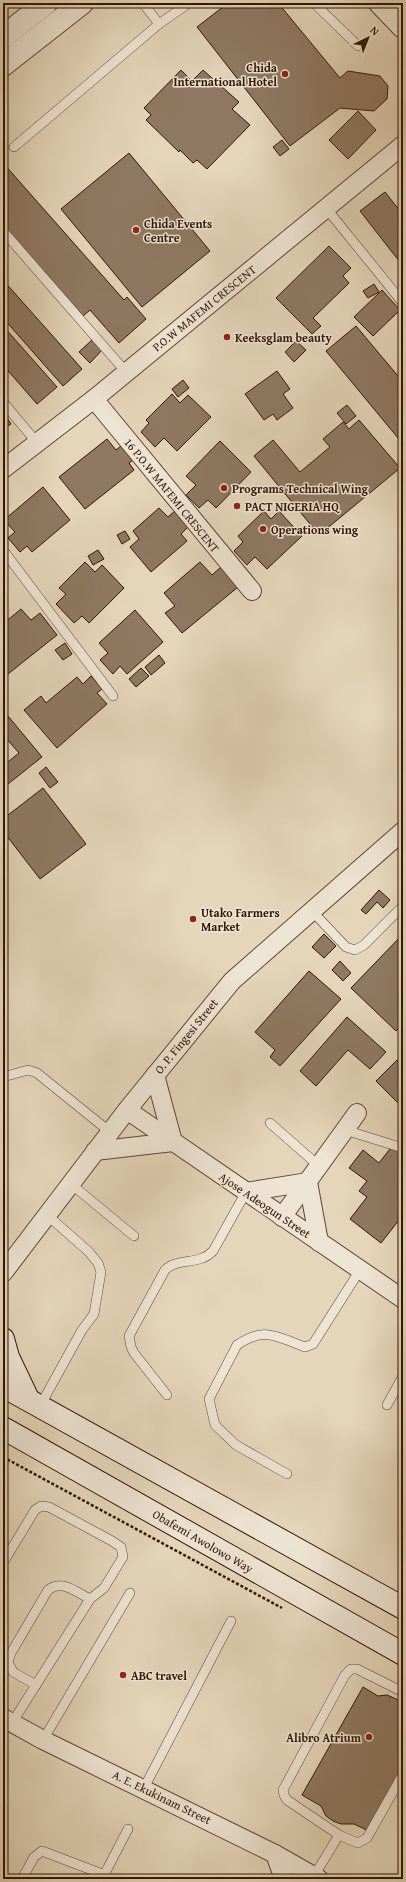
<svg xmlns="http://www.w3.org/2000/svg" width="406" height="1882" viewBox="0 0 406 1882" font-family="'Gentium Book Plus',serif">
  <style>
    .building { fill: #8f7963; stroke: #311404 }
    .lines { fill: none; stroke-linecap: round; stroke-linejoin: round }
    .service-casing { stroke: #5e4432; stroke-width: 10 }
    .minor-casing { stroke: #5e4432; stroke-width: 20 }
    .tertiary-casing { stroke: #5e4432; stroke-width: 24 }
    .secondary-casing { stroke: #311404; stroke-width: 24 }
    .path { stroke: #311404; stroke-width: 2.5; stroke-dasharray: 3 2; stroke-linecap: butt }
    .service { stroke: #eee4d3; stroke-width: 9 }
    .minor { stroke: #eee4d3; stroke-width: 18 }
    .tertiary { stroke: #eee4d3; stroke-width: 22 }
    .secondary { stroke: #eee4d3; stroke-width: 22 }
    .poi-dot { fill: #8f2418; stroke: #eee4d3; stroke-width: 1.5 }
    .labels { text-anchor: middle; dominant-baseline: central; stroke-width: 3; stroke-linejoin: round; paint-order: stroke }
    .poi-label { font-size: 12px; font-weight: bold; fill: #311404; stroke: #eee4d3; text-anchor: start }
    .street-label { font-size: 12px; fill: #311404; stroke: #eee4d3 }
  </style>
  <rect width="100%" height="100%" fill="#e5d6bb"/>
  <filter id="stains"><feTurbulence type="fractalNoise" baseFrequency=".005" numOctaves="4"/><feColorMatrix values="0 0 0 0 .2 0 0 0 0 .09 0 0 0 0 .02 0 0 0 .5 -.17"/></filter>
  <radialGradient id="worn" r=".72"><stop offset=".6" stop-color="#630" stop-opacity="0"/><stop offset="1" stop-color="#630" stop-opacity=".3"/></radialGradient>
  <g class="building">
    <polygon points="228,3 278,3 340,78 348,71 380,76 388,86 387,99 374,111 340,108 290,146 197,27"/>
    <polygon points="181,70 192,81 203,70 239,102 232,109 250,125 207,169 197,160 193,163 180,150 179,152 146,120 151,115 144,108"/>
    <polygon points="358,111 376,130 348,159 329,140"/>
    <polygon points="282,140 289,149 280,156 273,147"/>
    <polygon points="129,153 210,251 142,307 61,209"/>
    <polygon points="3,163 124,300 127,297 146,319 119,343 90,310 83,316 3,225"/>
    <polygon points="385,192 400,211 403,208 403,266 360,211"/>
    <polygon points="329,246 351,268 343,276 349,283 313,318 321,326 312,334 276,298"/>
    <polygon points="3,280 82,369 63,386 3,318"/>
    <polygon points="374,284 379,292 368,298 363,291"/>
    <polygon points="382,290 400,310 373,336 354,317"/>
    <polygon points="3,326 57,387 37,404 3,365"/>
    <polygon points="356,326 403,382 403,444 326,351"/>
    <polygon points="93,339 103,349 90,363 79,352"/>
    <polygon points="296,341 306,350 294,362 285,352"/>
    <polygon points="277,371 290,389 283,394 293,408 277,420 273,414 264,420 245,394"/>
    <polygon points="183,380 189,388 178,397 172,389"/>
    <polygon points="172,394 180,403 188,395 211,417 177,451 164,438 155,447 141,432 149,423 146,420"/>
    <polygon points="347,405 356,416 346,424 337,413"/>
    <polygon points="5,415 11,424 3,429 3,417"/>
    <polygon points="359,420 400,468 319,535 254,456 273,440 300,472 330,447 323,439 343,422 349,429"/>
    <polygon points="107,439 116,450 126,442 138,456 129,463 134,470 85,509 59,477"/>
    <polygon points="220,441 251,472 216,508 208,500 199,508 186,495 196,485 186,476"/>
    <polygon points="43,487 70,520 32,552 27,546 20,552 8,538 15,532 4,520"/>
    <polygon points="159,508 168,517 176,510 190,525 181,534 187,541 151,572 130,547 139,539 133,531"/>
    <polygon points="264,511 271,519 279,511 302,536 267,569 255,557 247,565 234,551 243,542 238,536"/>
    <polygon points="125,531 130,539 122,544 117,535"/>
    <polygon points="98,550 104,559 93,565 88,556"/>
    <polygon points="85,562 95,572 102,565 124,588 89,623 82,616 74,623 56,604 66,594 59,588"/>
    <polygon points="200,562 212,575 221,567 238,587 182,633 165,613 175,606 164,593"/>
    <polygon points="21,609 31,620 40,613 57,635 3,678 3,624"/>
    <polygon points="135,610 163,642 127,674 120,666 113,674 100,660 108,653 99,643"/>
    <polygon points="65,643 72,654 63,660 55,650"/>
    <polygon points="159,655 165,663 151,675 145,667"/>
    <polygon points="141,668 149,676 136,687 129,679"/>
    <polygon points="91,676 102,689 97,693 107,704 57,748 24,710 41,696 46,703 77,677 83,684"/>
    <polygon points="8,716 42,757 8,784 3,778 3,766 19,753 6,738 3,740 3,721"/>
    <polygon points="46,767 58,782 50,788 39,773"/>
    <polygon points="43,788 86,844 40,879 3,831 3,819"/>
    <polygon points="379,890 390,900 383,908 377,902 366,914 361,910"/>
    <polygon points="324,934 336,946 324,958 312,947"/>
    <polygon points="403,934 403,1024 396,1031 351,988"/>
    <polygon points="340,961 351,973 343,981 332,970"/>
    <polygon points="309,971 341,999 280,1066 270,1057 275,1050 255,1032"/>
    <polygon points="347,1017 386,1052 370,1069 348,1050 316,1086 300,1071"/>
    <polygon points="397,1060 403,1066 403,1108 376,1081"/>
    <polygon points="393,1145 403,1153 403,1215 381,1243 350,1219 367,1197 359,1191 367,1181 349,1168 363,1150 379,1163"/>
    <polygon points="363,1687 378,1696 387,1695 403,1702 403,1772 371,1832 354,1824 341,1824 333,1821 326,1816 321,1806 302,1795"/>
  </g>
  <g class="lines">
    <g class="service-casing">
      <g id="service">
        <polyline points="143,3 159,24"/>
        <polyline points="314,3 358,46"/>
        <polyline points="14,147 159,24 189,3"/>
        <polyline points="326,208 403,303"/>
        <polyline points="3,231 126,372"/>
        <polyline points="3,402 38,444"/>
        <polyline points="3,550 113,696"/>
        <polyline points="312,911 346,947 355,950 364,945 403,906"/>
        <polyline points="3,1077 28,1070 37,1073 110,1132"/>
        <polyline points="270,1123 319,1166"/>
        <polyline points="345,1130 403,1148"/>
        <polyline points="71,1184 134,1236"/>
        <path d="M 167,1395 L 134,1353 L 131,1347 L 129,1336 L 165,1270 C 178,1257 199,1266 213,1251 L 246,1192"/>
        <polyline points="387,1405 403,1376"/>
        <polyline points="40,1406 82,1330 94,1314 101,1272 98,1263 88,1251 47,1215"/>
        <path d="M 287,1474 L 236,1445 L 215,1425 L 209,1399 L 237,1345 C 265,1326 278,1337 305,1347 L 313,1344 L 360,1270"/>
        <polyline points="3,1563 35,1510 41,1506 49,1507 112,1541 121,1547 123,1557 104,1588 90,1599 12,1723"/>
        <path d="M 36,1685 L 13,1672 L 8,1662 L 11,1653 L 48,1590 C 62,1579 76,1592 90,1599"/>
        <polyline points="43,1740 130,1593"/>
        <polyline points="144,1788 231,1621"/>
        <polyline points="339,1835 287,1800 284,1795 283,1790 345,1675 351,1669 357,1669 403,1692"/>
        <polyline points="314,1876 339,1835 358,1843 367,1838 403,1774"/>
        <polyline points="22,1879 34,1857 42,1851 105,1875"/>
        <polyline points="102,1879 128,1829"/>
      </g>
    </g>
    <g class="minor-casing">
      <g id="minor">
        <polyline points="94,399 252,591"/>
        <polyline points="3,469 94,399 403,145"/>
        <polyline points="127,1110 403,1299"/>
        <polyline points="95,1151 173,1142 155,1075"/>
        <polyline points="246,1192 308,1182 319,1242"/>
        <polyline points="282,1217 357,1113"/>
        <polyline points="3,1273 127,1110 232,981 403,831"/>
        <polyline points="3,1718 43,1740 275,1854 319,1879"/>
        <polyline points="275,1854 284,1879"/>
      </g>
    </g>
    <g class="tertiary-casing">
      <g id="tertiary">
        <polyline points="380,3 403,27"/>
        <polyline points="3,37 46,3"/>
        <polyline points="3,65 82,3"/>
      </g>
    </g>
    <g class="secondary-casing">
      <g id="secondary">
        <polyline points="3,1339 8,1357 28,1399"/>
        <polyline points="3,1386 403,1608"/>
        <polyline points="3,1428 403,1654"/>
      </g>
    </g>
    <polyline class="path" points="3,1457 282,1608"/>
    <use href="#service" class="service"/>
    <use href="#minor" class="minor"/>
    <use href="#tertiary" class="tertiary"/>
    <use href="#secondary" class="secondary"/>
  </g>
  <g class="poi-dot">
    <circle cx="285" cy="74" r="4"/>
    <circle cx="136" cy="230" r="4"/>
    <circle cx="227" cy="337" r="4"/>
    <circle cx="224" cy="488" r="4"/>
    <circle cx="237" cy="506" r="4"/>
    <circle cx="263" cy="529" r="4"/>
    <circle cx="193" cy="919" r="4"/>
    <circle cx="123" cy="1675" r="4"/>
    <circle cx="369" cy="1737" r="4"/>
  </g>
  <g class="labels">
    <g class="poi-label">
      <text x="277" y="67" text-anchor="end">Chida<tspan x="277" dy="14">International Hotel</tspan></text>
      <text x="144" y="223">Chida Events<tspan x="144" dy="14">Centre</tspan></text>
      <text x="235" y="337">Keeksglam beauty</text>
      <text x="232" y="488">Programs Technical Wing</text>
      <text x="245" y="506">PACT NIGERIA HQ</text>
      <text x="271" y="529">Operations wing</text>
      <text x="201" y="912">Utako Farmers<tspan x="201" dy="14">Market</tspan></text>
      <text x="131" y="1675">ABC travel</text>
      <text x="361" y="1737" text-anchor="end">Alibro Atrium</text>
    </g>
    <g class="street-label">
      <text transform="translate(204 308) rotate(-39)">P.O.W MAFEMI CRESCENT</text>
      <text transform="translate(172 495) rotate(51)">16 P.O.W MAFEMI CRESCENT</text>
      <text transform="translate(186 1036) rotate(-51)">O. P. Fingesi Street</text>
      <text transform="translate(265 1205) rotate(34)">Ajose Adeogun Street</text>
      <text transform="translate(203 1541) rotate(30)">Obafemi Awolowo Way</text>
      <text transform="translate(162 1797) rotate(26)">A. E. Ekukinam Street</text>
    </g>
  </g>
  <rect width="406" height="1882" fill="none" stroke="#e5d6bb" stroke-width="16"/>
  <rect x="4" y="4" width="398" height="1874" fill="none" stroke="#311404" stroke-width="2"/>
  <rect x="8" y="8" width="390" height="1866" fill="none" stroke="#311404"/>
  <g transform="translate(368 38) rotate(43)" stroke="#eee4d3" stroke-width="3" paint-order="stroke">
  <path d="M0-3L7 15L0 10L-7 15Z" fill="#311404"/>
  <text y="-6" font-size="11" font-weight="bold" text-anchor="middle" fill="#311404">N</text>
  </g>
  <rect width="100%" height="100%" filter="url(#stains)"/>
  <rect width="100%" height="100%" fill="url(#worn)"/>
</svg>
